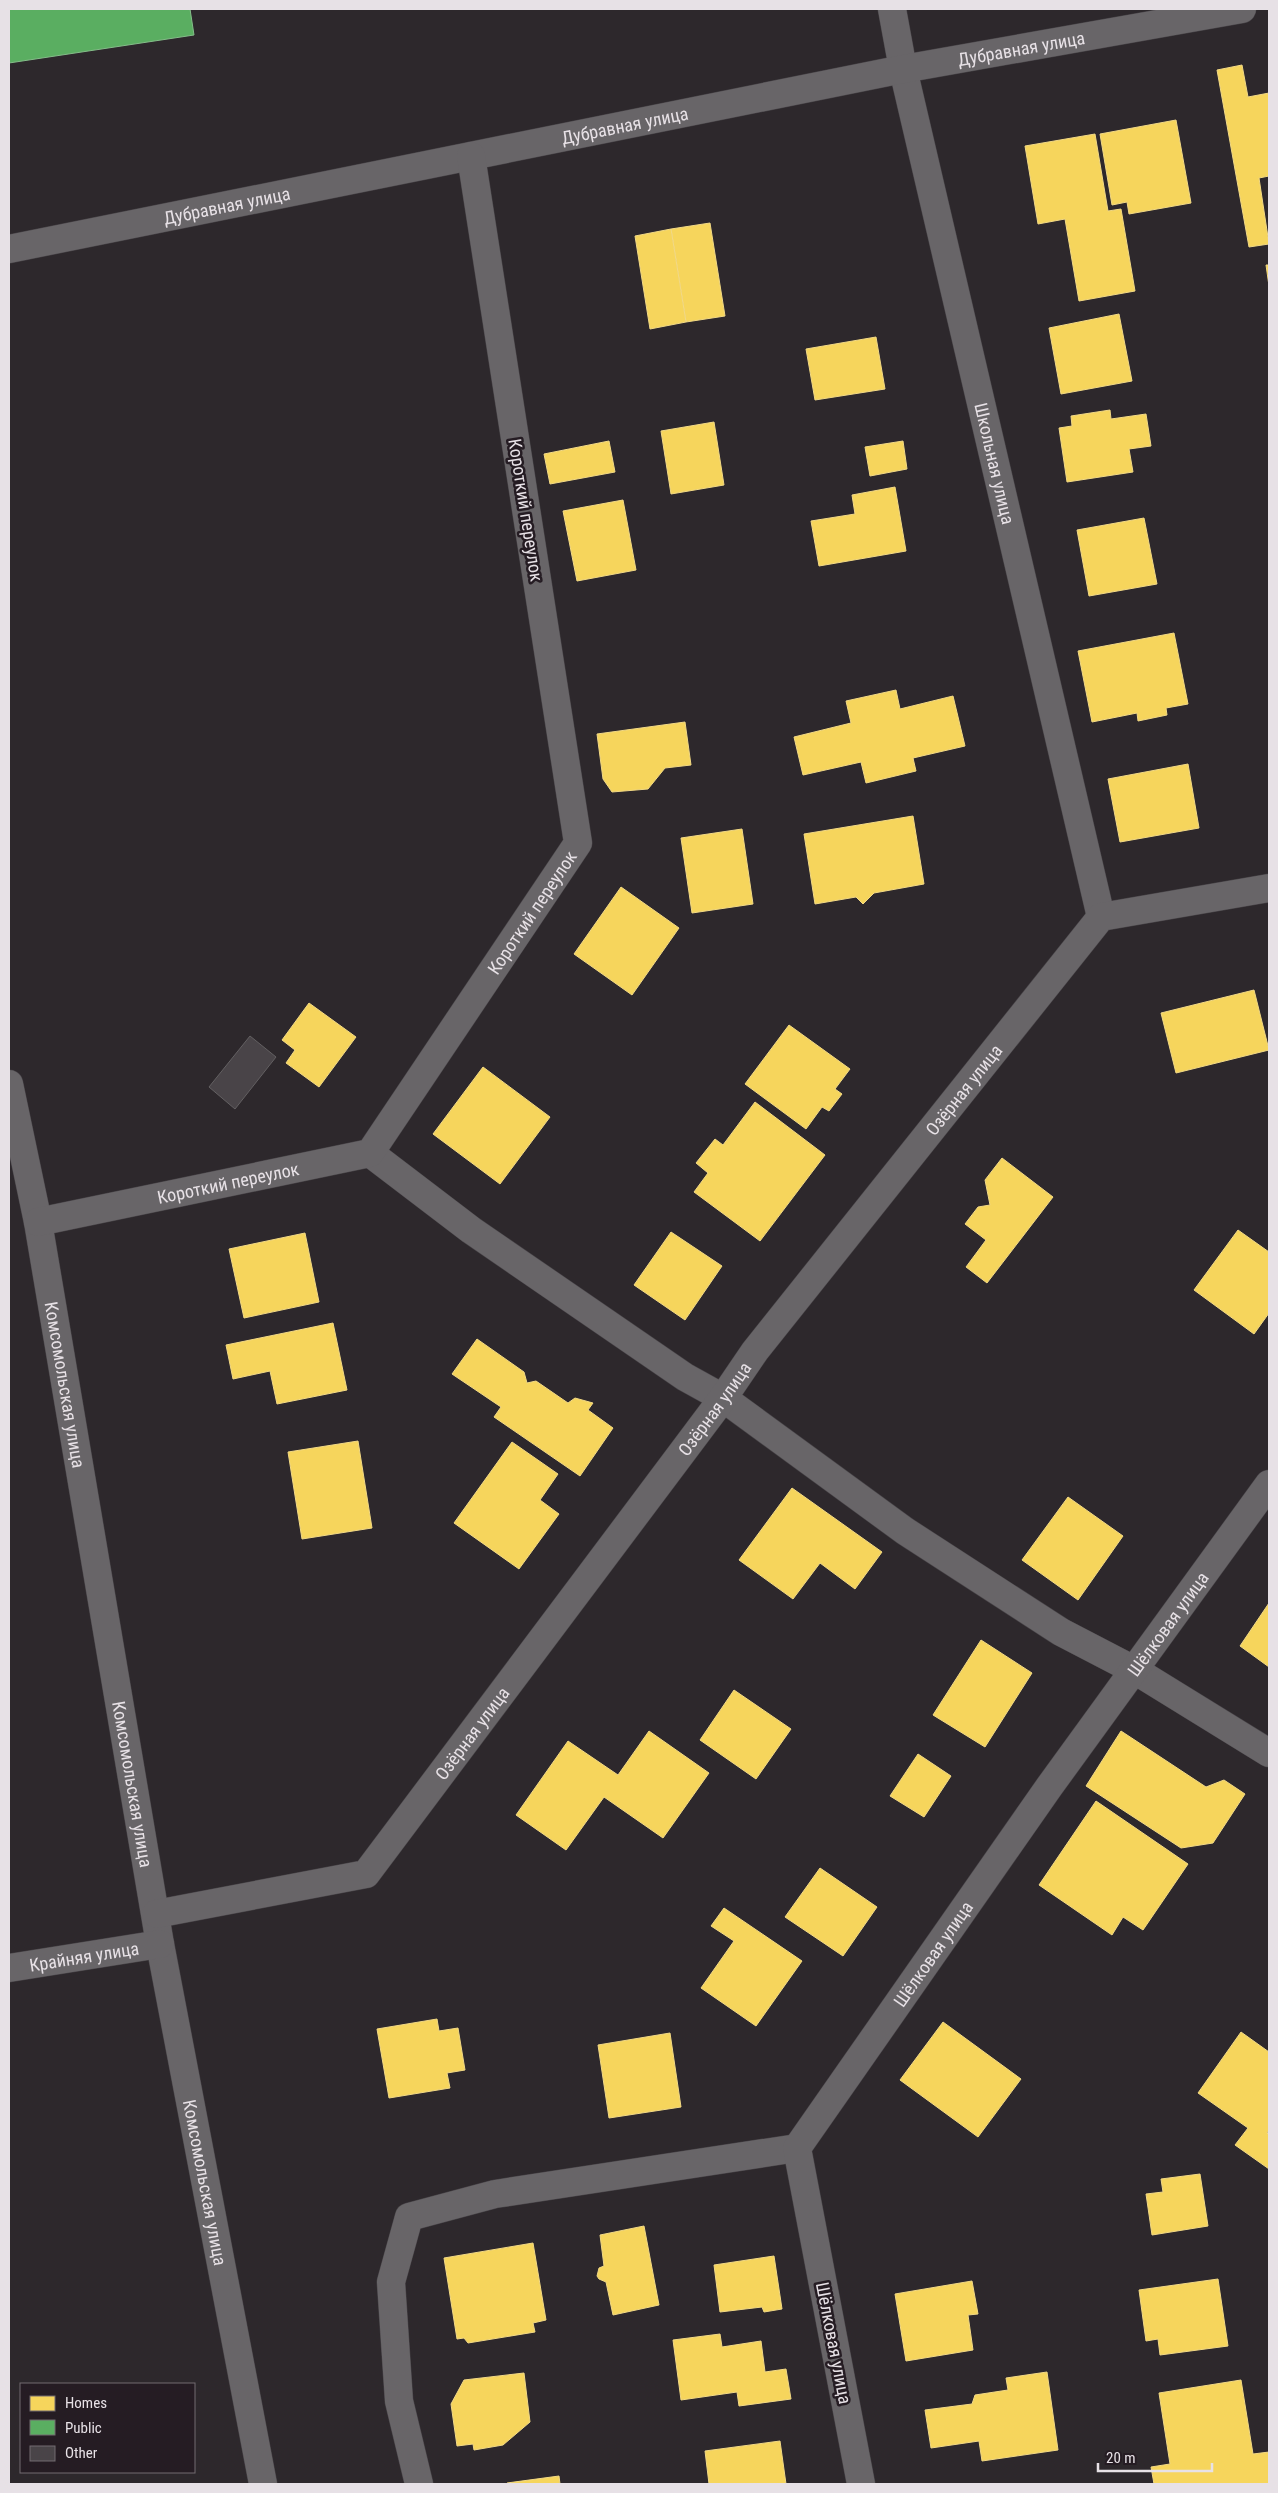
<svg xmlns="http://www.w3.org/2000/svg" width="1278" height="2493" viewBox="0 0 1278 2493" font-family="'Roboto Condensed',sans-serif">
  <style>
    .homes { fill: #f6d55c; stroke: #f2d985 }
    .public { fill: #5aae61; stroke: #84bd89 }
    .building { fill: #494448; stroke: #636062 }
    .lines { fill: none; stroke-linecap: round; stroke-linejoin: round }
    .minor-casing { stroke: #474347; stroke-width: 29 }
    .minor { stroke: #686568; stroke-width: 28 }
    .labels { text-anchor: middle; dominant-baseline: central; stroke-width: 5; stroke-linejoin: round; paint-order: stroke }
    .street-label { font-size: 18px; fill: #e7e1e6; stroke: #251c23 }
  </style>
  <rect width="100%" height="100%" fill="#2d282c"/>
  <g class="homes">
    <polygon points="1242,65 1248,97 1269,93 1269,176 1259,178 1269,244 1249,247 1217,70"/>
    <polygon points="1176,120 1191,203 1129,214 1127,202 1112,205 1100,134"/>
    <polygon points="1095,134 1108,211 1121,209 1135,291 1079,301 1065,219 1038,224 1025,146"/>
    <polygon points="710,223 725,316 686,322 671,229"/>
    <polygon points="671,229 686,322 650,329 635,236"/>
    <polygon points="1266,265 1269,265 1269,286"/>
    <polygon points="1119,314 1132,381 1061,394 1049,328"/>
    <polygon points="876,337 885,389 815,400 806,349"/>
    <polygon points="1110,410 1111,419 1146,414 1151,446 1129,449 1133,472 1067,482 1059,428 1072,426 1071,416"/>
    <polygon points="714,422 724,485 671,494 661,431"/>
    <polygon points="609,441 615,472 550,484 544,454"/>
    <polygon points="903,441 907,469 870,476 865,447"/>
    <polygon points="895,487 906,551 819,566 811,521 855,514 852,495"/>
    <polygon points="623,500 636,570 577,581 563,511"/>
    <polygon points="1144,518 1157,584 1089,596 1077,530"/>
    <polygon points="1174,633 1188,704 1166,708 1167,715 1138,721 1137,713 1092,722 1078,651"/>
    <polygon points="896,690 900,709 953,696 965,746 913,758 916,771 866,783 861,762 803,775 794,737 851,723 846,701"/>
    <polygon points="685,722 691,765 665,768 648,789 612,792 603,779 597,734"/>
    <polygon points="1188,764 1199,828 1120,842 1108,779"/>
    <polygon points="913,816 924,884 874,893 863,904 856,897 815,904 804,834"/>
    <polygon points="742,829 753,904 692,913 681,838"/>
    <polygon points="621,887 679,928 632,995 574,954"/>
    <polygon points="1254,990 1269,1050 1176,1073 1161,1013"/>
    <polygon points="309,1003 356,1037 319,1087 286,1063 295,1050 282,1040"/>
    <polygon points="789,1025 850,1069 835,1089 842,1094 829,1111 822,1107 806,1129 745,1084"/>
    <polygon points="483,1067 550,1117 500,1184 433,1134"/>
    <polygon points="755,1102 825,1155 760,1241 694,1192 708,1173 696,1163 715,1139 723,1145"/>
    <polygon points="1002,1158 1053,1197 987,1283 966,1267 986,1240 965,1224 978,1207 990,1205 985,1180"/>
    <polygon points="1238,1230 1269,1252 1269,1313 1254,1334 1194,1290"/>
    <polygon points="671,1232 722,1266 685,1320 634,1285"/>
    <polygon points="305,1233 319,1302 244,1318 229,1249"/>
    <polygon points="333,1323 347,1390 277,1404 270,1371 233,1379 226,1345"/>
    <polygon points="477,1339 524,1372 527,1383 536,1381 568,1403 575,1398 593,1403 588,1410 613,1428 580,1476 494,1417 501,1407 452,1374"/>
    <polygon points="358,1441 372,1528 302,1539 288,1452"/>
    <polygon points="512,1442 558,1474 540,1500 559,1514 519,1569 454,1523"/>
    <polygon points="792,1488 882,1552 855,1589 820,1563 793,1599 739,1560"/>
    <polygon points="1068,1497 1123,1536 1078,1600 1022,1560"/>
    <polygon points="1269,1603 1269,1667 1240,1646"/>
    <polygon points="981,1640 1032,1673 985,1747 933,1715"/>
    <polygon points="734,1690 791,1729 756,1779 700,1740"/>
    <polygon points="649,1731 709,1773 663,1838 604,1797 566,1850 516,1815 568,1741 618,1775"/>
    <polygon points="1121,1731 1206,1787 1224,1780 1245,1794 1213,1843 1181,1848 1086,1786"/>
    <polygon points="918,1754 951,1776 924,1817 890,1796"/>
    <polygon points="1096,1801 1188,1864 1143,1930 1123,1917 1112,1935 1039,1885"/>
    <polygon points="820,1868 877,1907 843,1956 785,1917"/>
    <polygon points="724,1908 802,1961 756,2026 701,1988 734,1941 711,1926"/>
    <polygon points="437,2019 439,2031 458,2028 465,2070 447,2073 450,2088 389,2098 377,2029"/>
    <polygon points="943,2022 1021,2079 978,2137 900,2080"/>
    <polygon points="1241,2032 1269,2052 1269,2130 1267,2133 1269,2135 1269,2169 1235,2145 1248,2128 1198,2093"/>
    <polygon points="670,2033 681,2107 609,2118 598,2045"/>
    <polygon points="1200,2174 1208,2226 1152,2235 1146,2194 1163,2192 1161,2179"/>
    <polygon points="644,2226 659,2305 613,2315 606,2282 599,2279 597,2276 599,2268 604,2266 600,2235"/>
    <polygon points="533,2243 546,2320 533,2323 535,2332 468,2343 464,2338 457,2339 444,2258"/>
    <polygon points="774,2256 782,2309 764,2312 762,2307 720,2312 714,2265"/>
    <polygon points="1218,2279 1228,2346 1160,2355 1158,2339 1146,2341 1139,2290"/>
    <polygon points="972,2281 978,2314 968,2315 973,2350 906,2361 895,2294"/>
    <polygon points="720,2334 722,2347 761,2341 765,2372 786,2369 791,2399 739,2406 737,2392 681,2400 673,2340"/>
    <polygon points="1047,2372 1058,2450 982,2461 979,2441 931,2448 925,2410 972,2404 975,2395 1008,2390 1006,2378"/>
    <polygon points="524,2373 530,2422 503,2445 474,2450 473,2444 457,2446 451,2404 464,2380"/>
    <polygon points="1241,2380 1253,2454 1269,2452 1269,2484 1154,2484 1151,2467 1170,2464 1159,2393"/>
    <polygon points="780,2441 786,2484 709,2484 705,2451"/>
    <polygon points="559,2476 560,2484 507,2484 507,2483"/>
  </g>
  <polygon class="public" points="9,9 190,9 194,35 9,63"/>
  <polygon class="building" points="250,1036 276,1057 235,1109 209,1087"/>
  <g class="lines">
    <g class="minor-casing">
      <g id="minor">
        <path id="s1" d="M 892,9 L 903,69 L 1101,917"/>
        <path id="s2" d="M 9,249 L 903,69 L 1242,9"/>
        <path id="s3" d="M 9,1084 L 38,1222 L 160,1944 L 263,2484"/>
        <polyline points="370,1153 471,1230 685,1377 723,1398 905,1531 1061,1632 1136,1671 1269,1753"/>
        <path id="s4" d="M 38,1222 L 370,1153 L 578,843 L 471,156"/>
        <path id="s5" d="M 156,1914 L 366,1874 L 723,1398 L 755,1351 L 1101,917 L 1269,888"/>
        <path id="s6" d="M 9,1968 L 160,1944"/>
        <polyline points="419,2484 399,2401 391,2282 409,2217 495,2194 797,2148"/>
        <path id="s7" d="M 861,2484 L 797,2148 L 1049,1787 L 1269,1484"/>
      </g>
    </g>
    <use href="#minor" class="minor"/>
  </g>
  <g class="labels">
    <g class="street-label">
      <text stroke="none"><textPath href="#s2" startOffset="1032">Дубравная улица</textPath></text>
      <text stroke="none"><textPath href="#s2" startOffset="628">Дубравная улица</textPath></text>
      <text stroke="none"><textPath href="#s2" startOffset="222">Дубравная улица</textPath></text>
      <text stroke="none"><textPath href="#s1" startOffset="466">Школьная улица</textPath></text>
      <text transform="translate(526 510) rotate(81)">Короткий переулок</text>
      <text stroke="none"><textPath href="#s4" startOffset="629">Короткий переулок</textPath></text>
      <text stroke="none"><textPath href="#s5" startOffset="1200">Озёрная улица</textPath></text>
      <text stroke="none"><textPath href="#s4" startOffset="194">Короткий переулок</textPath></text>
      <text stroke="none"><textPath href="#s3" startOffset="306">Комсомольская улица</textPath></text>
      <text stroke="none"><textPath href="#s5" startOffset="795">Озёрная улица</textPath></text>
      <text stroke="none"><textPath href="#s7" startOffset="984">Шёлковая улица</textPath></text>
      <text stroke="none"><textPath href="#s5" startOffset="390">Озёрная улица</textPath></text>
      <text stroke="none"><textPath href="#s3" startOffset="711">Комсомольская улица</textPath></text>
      <text stroke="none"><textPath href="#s7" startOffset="579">Шёлковая улица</textPath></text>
      <text stroke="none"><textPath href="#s6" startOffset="76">Крайняя улица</textPath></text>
      <text stroke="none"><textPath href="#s3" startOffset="1116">Комсомольская улица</textPath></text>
      <text transform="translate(834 2343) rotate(79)">Шёлковая улица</text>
    </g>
  </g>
  <rect width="1278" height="2493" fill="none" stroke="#e7e1e6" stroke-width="20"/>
  <rect x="20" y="2383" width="175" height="90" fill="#251c23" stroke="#736b71"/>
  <rect x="30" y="2396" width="25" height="15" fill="#f6d55c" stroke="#736b71"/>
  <text x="65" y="2408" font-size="15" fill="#e7e1e6">Homes</text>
  <rect x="30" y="2420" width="25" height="15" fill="#5aae61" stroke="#736b71"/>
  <text x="65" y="2433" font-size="15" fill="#e7e1e6">Public</text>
  <rect x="30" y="2446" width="25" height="15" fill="#494448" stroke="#736b71"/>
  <text x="65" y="2458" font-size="15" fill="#e7e1e6">Other</text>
  <path d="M1098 2463v8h114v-8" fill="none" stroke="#e7e1e6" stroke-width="2.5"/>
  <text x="1106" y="2463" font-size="15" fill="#e7e1e6" stroke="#251c23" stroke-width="4" paint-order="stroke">20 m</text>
</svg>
